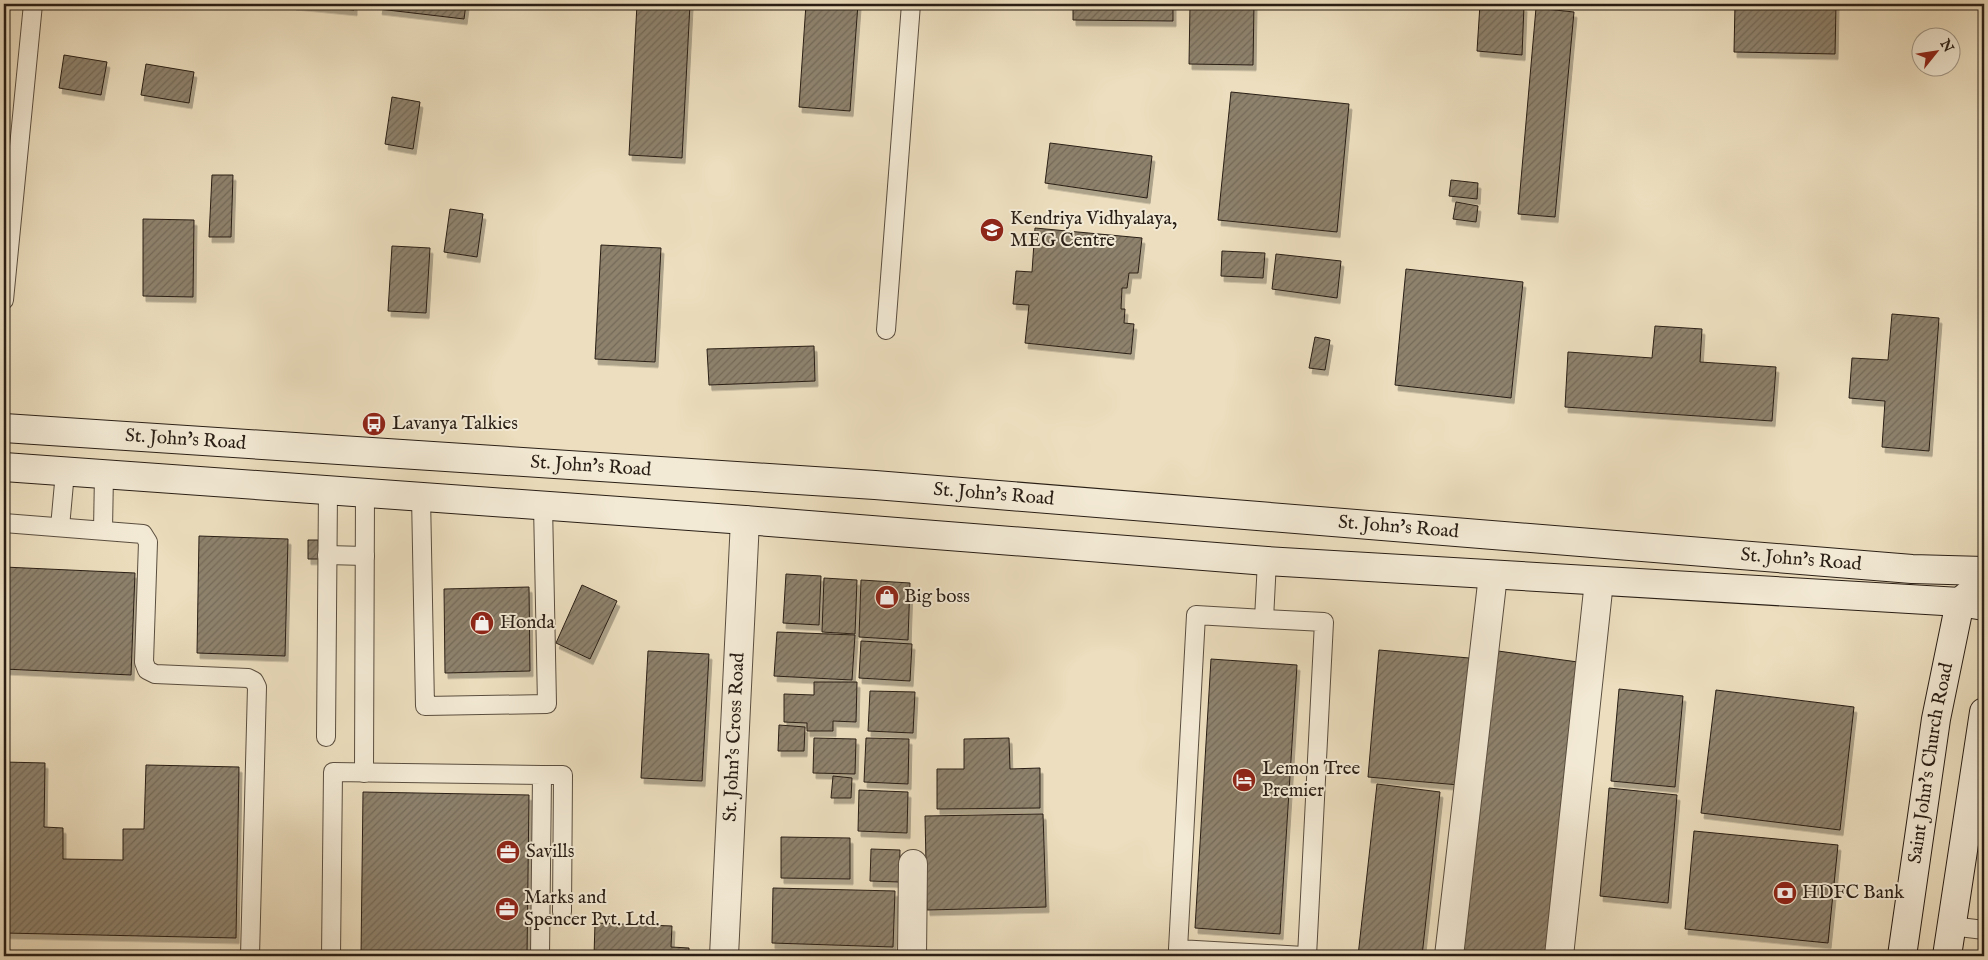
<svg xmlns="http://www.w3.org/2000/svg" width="1988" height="960" viewBox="0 0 1988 960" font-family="'IM FELL English',serif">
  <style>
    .building { fill: url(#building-hatch); stroke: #291e15; filter: url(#shadow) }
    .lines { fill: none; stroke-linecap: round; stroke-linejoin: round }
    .lane-casing { stroke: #5a4e3f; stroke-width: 20 }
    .street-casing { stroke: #5a4e3f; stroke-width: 30 }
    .secondary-casing { stroke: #291e15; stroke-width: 30 }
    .lane { stroke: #f3ead5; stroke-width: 18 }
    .street { stroke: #f3ead5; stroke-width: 28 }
    .secondary { stroke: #f3ead5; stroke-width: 28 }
    .labels { text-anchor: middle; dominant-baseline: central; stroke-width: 4; stroke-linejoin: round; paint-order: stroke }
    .poi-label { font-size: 19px; fill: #291e15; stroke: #f3ead5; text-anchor: start }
    .street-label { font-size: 19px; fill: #291e15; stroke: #f3ead5 }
  </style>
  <defs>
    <pattern id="building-hatch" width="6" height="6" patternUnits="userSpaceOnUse" patternTransform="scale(1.25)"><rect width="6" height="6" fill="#8e826d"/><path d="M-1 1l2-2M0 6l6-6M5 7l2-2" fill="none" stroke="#746a58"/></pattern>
    <filter id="shadow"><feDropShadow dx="3" dy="5.5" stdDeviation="0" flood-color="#0004"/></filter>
  </defs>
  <rect width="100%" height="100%" fill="#ecdebe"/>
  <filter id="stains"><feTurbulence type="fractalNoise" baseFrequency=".004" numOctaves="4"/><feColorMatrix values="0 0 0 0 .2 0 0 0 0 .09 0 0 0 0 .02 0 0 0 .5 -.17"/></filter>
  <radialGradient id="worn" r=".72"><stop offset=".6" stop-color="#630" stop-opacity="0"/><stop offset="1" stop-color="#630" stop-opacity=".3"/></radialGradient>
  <g class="building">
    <polygon points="293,4 354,4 354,10"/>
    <polygon points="380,4 466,4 464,19 379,9"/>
    <polygon points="637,4 690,4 682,158 629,155"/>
    <polygon points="806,4 858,4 850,111 799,107"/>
    <polygon points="1073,4 1173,4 1173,21 1073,20"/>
    <polygon points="1190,4 1254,4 1253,65 1189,64"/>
    <polygon points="1480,4 1524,6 1522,55 1477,51"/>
    <polygon points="1735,4 1836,4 1835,54 1734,52"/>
    <polygon points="1536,8 1574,12 1555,217 1518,214"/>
    <polygon points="64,55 107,62 101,95 59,88"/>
    <polygon points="146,64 194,72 189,103 141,95"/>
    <polygon points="1231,92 1349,104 1337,232 1218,220"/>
    <polygon points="392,97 420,102 413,149 385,144"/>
    <polygon points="1050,143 1152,156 1147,198 1045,183"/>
    <polygon points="212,175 233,175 231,237 209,237"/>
    <polygon points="1451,180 1478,183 1477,199 1449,196"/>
    <polygon points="1456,202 1478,206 1476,222 1453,219"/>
    <polygon points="450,209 483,214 477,257 444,252"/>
    <polygon points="143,219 194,220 193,297 143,296"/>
    <polygon points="1035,228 1142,238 1138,273 1129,273 1127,288 1122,288 1121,309 1125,309 1124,323 1134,324 1131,354 1025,343 1029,305 1013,304 1016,271 1032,272"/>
    <polygon points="601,245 661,248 655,362 595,359"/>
    <polygon points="392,246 430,248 426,313 388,311"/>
    <polygon points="1222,251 1265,253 1263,278 1221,276"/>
    <polygon points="1276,254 1341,261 1337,298 1272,289"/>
    <polygon points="1406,269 1523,282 1511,398 1395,385"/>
    <polygon points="1892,314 1939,318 1929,451 1882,447 1885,401 1849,398 1852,358 1888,360"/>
    <polygon points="1655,326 1702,329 1700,362 1776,367 1772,421 1565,407 1568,352 1652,358"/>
    <polygon points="1315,337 1330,340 1325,370 1309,368"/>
    <polygon points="814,346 815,381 709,385 707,349"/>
    <polygon points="199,536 288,539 285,656 197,653"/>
    <polygon points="308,540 318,540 319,559 308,559"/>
    <polygon points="4,567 135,573 131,675 4,669"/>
    <polygon points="786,574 821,576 819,625 783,623"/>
    <polygon points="824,578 857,580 855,634 822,632"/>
    <polygon points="861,580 910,583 908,640 859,637"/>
    <polygon points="582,585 617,601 590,659 556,643"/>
    <polygon points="529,587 530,671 445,673 444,589"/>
    <polygon points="777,632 855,635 852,680 774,676"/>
    <polygon points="861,641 912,644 910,681 859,678"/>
    <polygon points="1379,650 1469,658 1459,785 1368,777"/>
    <polygon points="648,651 709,654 702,781 641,778"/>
    <polygon points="1498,651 1585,663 1548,956 1460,956"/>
    <polygon points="1211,659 1297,665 1280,934 1195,928"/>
    <polygon points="814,682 857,682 856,722 833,721 833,731 807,731 807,723 784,722 784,694 814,695"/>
    <polygon points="1619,689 1683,696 1675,787 1611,781"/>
    <polygon points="1716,690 1854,707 1840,830 1701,813"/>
    <polygon points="870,691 915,692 913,733 868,731"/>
    <polygon points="779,725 805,727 804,751 778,751"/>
    <polygon points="814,738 856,739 855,774 813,773"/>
    <polygon points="866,738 909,739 908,784 864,782"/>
    <polygon points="1009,738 1010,769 1040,768 1040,808 937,809 937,769 964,769 964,739"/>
    <polygon points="4,762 45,763 44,827 63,828 63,859 123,860 123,829 144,829 146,765 239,767 236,938 4,933"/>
    <polygon points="833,776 852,778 851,798 831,798"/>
    <polygon points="1377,784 1440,792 1422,956 1358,956"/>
    <polygon points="1609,788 1677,795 1668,903 1600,896"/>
    <polygon points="859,790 908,792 907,833 858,831"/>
    <polygon points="363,792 529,795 527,956 361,956"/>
    <polygon points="1043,814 1046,907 927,910 925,816"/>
    <polygon points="1694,831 1838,845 1828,943 1685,929"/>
    <polygon points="781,837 850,838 850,879 781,878"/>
    <polygon points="871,849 900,850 899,882 870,881"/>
    <polygon points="773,888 895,891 893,947 772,943"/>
    <polygon points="595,923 672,926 671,947 689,948 689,956 594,956"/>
    <polygon points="764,952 842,956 764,956"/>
  </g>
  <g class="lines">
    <g class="lane-casing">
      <g id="lane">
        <polyline points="4,300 33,4"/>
        <polyline points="886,330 911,4"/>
        <polyline points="421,496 425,706 547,704 543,505"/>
        <polyline points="4,523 143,534 148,542 144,662 147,670 155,674 248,678 254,681 257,687 250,956"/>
        <polyline points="60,527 65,472"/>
        <polyline points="103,530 104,474"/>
        <polyline points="327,555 365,556"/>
        <polyline points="1267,561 1264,619 1196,615 1178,949 1304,956"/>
        <polyline points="1264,619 1324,622 1307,956"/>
        <polyline points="326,737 328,490"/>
        <polyline points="364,773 365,492"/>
        <polyline points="542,775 563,775 562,912"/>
        <polyline points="1951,926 1984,930"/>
        <polyline points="331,956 333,772 542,775 540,956"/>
      </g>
    </g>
    <g class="street-casing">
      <g id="street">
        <path id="s1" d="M 724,956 L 745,520"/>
        <polyline points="912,956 913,864"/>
        <polyline points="1449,956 1493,575"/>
        <polyline points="1559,956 1599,581"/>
      </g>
    </g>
    <g class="secondary-casing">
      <g id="secondary">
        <path id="s2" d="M 4,428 L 875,485 L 1912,569 L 1984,571"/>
        <polyline points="4,467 745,520 1267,561 1960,602 1984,606"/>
        <path id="s3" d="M 1902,956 L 1936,719 L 1960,602 L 1973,591"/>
        <polyline points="1947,956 1984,712"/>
      </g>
    </g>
    <use href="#lane" class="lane"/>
    <use href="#street" class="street"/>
    <use href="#secondary" class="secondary"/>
  </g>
  <defs>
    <g id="school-disc" transform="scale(1.25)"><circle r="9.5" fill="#8f2418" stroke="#f3ead5"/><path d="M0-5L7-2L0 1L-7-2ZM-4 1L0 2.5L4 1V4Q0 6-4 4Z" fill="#fff"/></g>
    <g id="bus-disc" transform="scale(1.25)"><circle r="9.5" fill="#8f2418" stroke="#f3ead5"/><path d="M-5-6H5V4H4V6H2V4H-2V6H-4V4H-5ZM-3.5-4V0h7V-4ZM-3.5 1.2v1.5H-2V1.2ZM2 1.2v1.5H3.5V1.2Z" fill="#fff"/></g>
    <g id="shop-disc" transform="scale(1.25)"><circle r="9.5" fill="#8f2418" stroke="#f3ead5"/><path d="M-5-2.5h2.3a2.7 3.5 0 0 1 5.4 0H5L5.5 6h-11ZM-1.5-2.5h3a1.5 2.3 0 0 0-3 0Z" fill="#fff"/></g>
    <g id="hotel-disc" transform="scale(1.25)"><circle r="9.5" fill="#8f2418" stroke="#f3ead5"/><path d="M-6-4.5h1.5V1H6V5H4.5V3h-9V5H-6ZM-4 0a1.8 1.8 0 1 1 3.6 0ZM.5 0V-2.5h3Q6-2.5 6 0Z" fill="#fff"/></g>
    <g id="office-disc" transform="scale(1.25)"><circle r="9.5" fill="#8f2418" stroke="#f3ead5"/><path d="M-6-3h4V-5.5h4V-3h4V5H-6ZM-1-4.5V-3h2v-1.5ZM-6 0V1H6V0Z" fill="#fff"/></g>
    <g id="bank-disc" transform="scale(1.25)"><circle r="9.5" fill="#8f2418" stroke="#f3ead5"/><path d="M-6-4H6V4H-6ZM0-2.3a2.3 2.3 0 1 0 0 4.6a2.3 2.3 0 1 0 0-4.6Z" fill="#fff"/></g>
  </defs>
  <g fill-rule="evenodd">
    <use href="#school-disc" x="992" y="230"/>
    <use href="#bus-disc" x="374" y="424"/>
    <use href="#shop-disc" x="887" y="597"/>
    <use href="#shop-disc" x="482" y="623"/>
    <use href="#hotel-disc" x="1244" y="780"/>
    <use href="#office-disc" x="508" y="852"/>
    <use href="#bank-disc" x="1785" y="893"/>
    <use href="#office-disc" x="507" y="909"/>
  </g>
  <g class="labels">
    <g class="poi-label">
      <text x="1010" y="219">Kendriya Vidhyalaya,<tspan x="1010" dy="22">MEG Centre</tspan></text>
      <text x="392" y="424">Lavanya Talkies</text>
      <text x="904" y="597">Big boss</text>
      <text x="500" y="623">Honda</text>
      <text x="1262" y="769">Lemon Tree<tspan x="1262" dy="22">Premier</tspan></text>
      <text x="526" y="852">Savills</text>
      <text x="1802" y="893">HDFC Bank</text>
      <text x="524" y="898">Marks and<tspan x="524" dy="22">Spencer Pvt. Ltd.</tspan></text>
    </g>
    <g class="street-label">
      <text stroke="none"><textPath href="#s2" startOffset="182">St. John's Road</textPath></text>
      <text stroke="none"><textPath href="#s2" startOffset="588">St. John's Road</textPath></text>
      <text stroke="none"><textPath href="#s2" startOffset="992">St. John's Road</textPath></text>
      <text stroke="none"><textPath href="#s2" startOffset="1398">St. John's Road</textPath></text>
      <text stroke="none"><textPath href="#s2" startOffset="1802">St. John's Road</textPath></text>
      <text stroke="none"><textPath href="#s1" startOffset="219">St. John's Cross Road</textPath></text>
      <text stroke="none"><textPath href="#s3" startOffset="195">Saint John's Church Road</textPath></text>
    </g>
  </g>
  <rect width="1988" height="960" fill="none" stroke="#ecdebe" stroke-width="20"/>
  <rect x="5" y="5" width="1978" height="950" fill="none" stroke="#291e15" stroke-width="2.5"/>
  <rect x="10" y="10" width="1968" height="940" fill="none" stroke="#291e15"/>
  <g transform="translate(1936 52) rotate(60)"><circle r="24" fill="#f3ead5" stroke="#a29888"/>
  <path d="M0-4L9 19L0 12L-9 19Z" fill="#8f2418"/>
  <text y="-8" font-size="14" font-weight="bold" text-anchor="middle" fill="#291e15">N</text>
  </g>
  <rect width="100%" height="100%" filter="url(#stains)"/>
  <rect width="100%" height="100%" fill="url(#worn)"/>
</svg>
